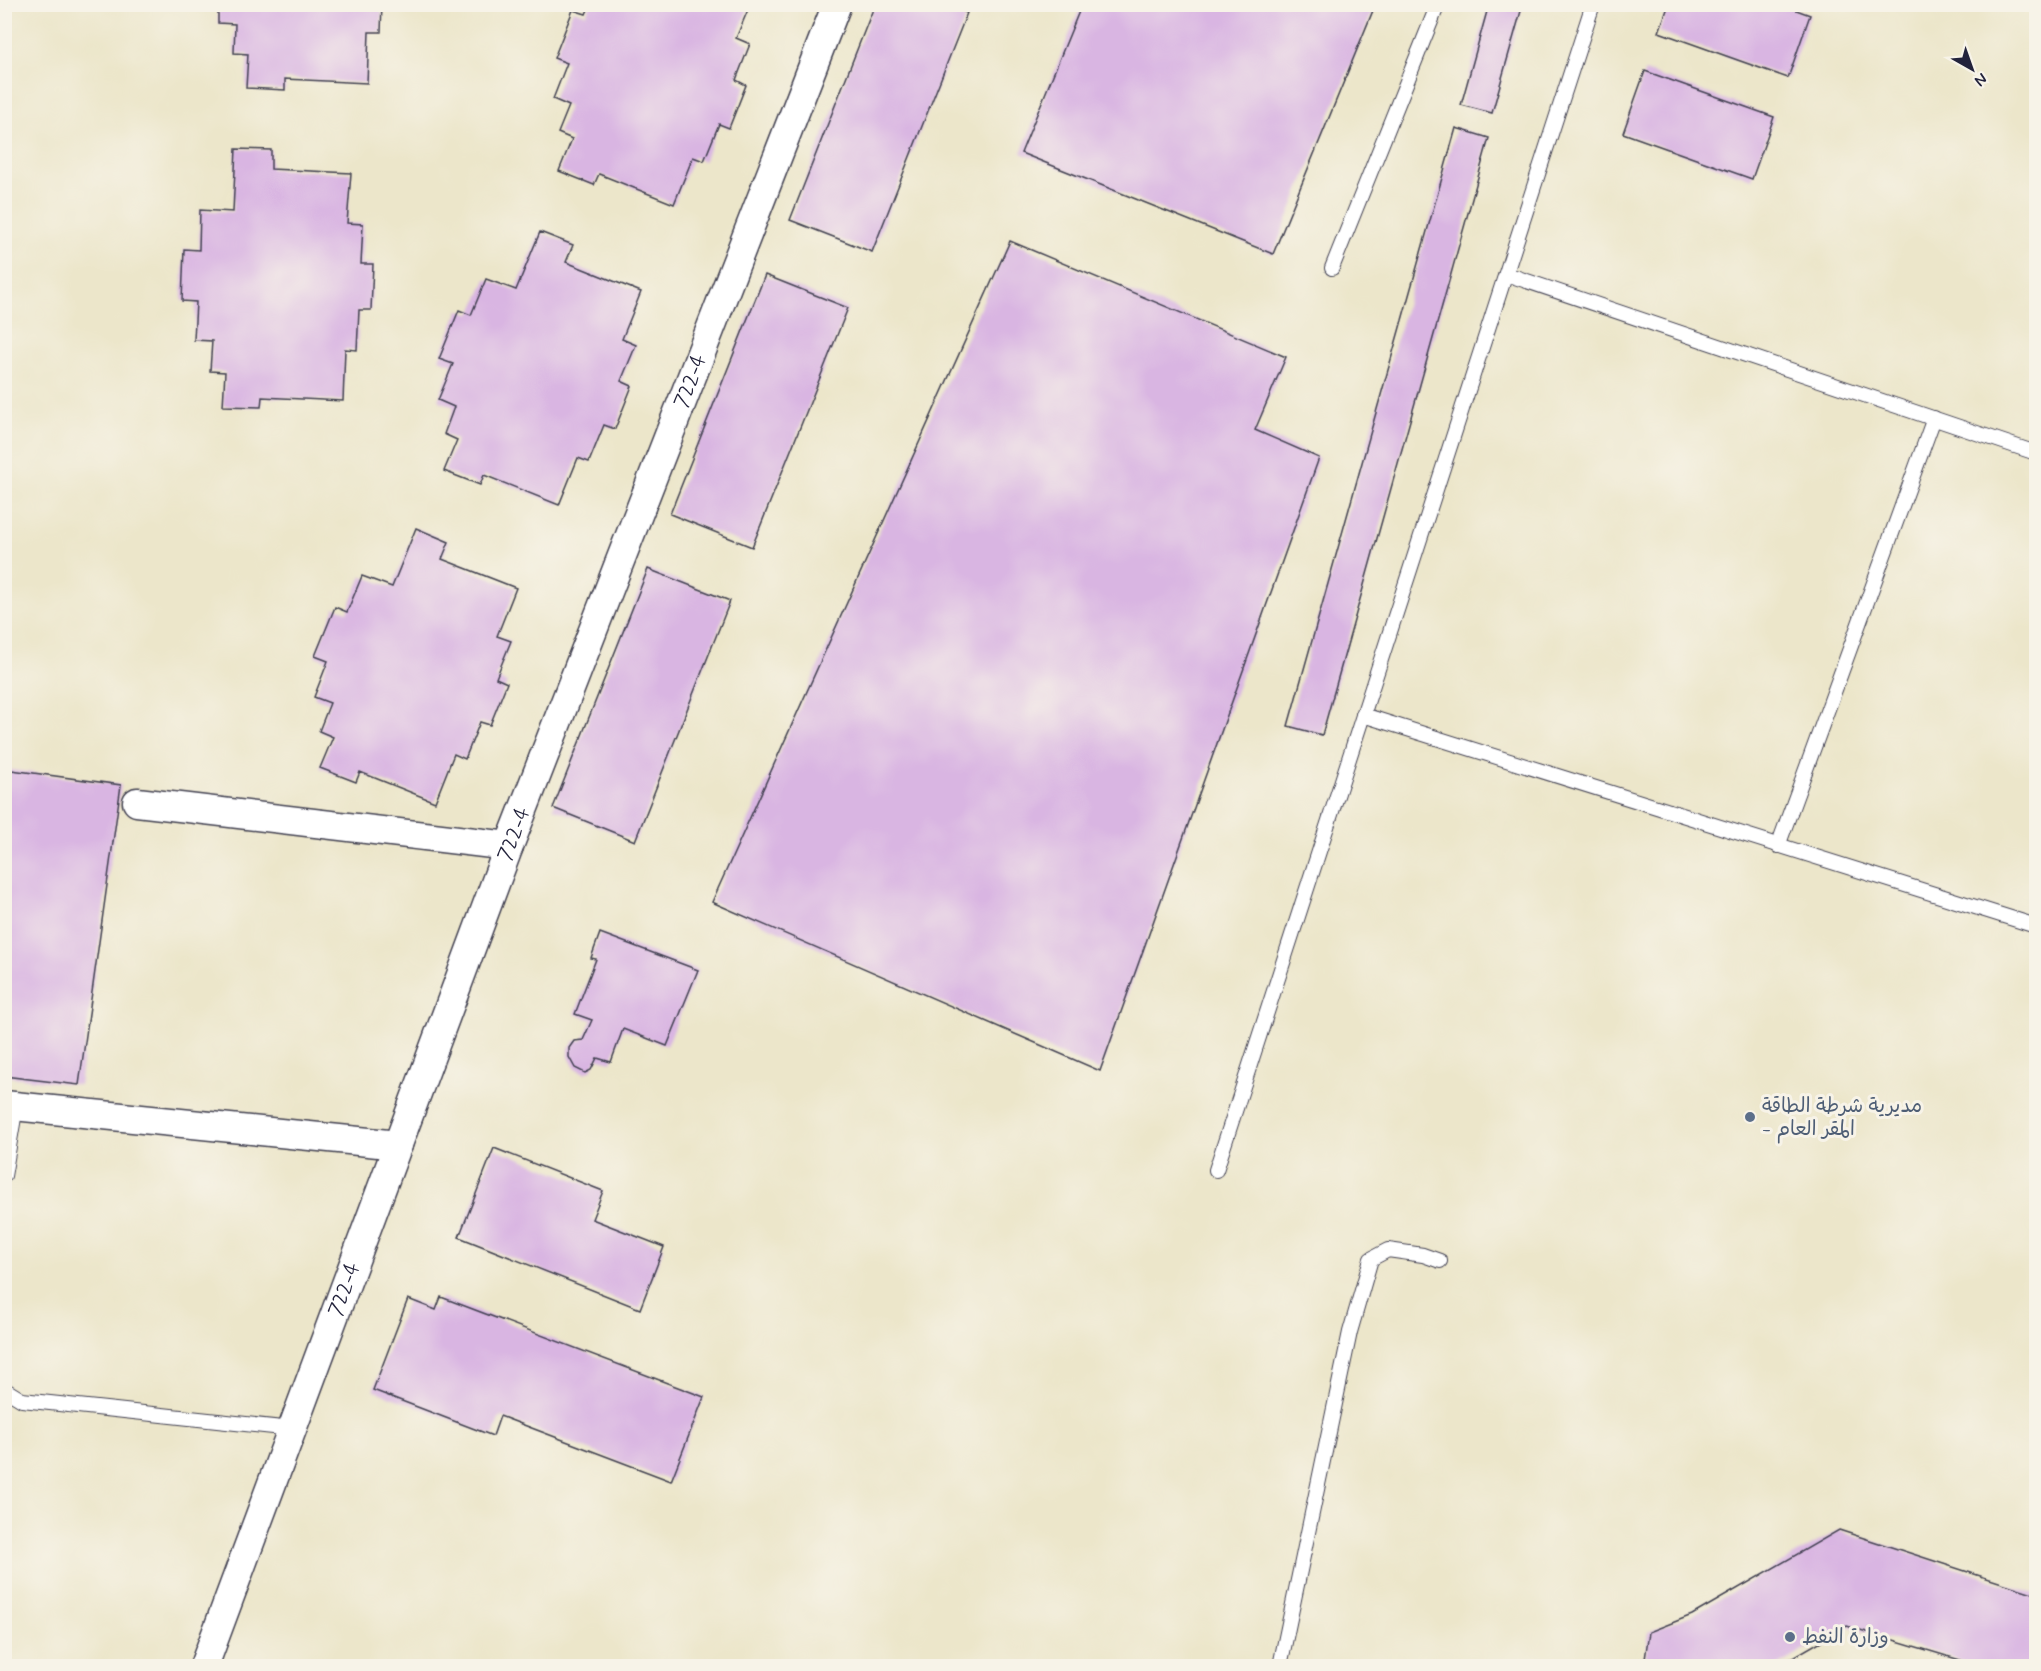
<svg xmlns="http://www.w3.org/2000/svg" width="2041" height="1671" viewBox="0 0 2041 1671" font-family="Mynerve,'Playpen Sans Arabic',sans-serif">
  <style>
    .building { fill: #d9b5e2 }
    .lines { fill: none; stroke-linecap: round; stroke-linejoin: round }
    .lane-casing { stroke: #403f50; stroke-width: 16 }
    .street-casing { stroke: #403f50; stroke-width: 31 }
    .lane { stroke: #fff; stroke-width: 14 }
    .street { stroke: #fff; stroke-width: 28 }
    .service-dot { fill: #5c6f8a; stroke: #f7f3e8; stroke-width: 2 }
    .labels { text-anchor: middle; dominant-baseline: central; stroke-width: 6; stroke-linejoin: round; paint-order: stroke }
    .street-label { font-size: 20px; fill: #22223b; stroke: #f7f3e8 }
    .service-label { font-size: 20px; fill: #4e5e75; stroke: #f7f3e8; text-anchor: start }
  </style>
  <rect width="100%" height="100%" fill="#f7f3e8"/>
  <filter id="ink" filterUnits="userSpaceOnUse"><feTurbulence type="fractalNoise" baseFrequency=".0167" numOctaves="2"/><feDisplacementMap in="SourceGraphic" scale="12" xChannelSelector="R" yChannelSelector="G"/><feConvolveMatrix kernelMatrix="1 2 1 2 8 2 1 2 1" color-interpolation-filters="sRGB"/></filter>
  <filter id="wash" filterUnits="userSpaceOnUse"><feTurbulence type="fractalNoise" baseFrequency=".008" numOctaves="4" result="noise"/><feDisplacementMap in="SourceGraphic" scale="24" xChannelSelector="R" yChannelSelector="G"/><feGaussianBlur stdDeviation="1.35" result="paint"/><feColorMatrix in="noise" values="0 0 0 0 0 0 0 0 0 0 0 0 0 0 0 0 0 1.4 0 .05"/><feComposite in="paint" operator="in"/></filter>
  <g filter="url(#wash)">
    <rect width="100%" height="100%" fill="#ece6ca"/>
    <g id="blocks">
      <g class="building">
        <polygon points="218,4 382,4 381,32 369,32 367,83 285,79 285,90 246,88 248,54 234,53 235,24 218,23"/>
        <polygon points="875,4 946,4 967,13 872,252 790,220"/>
        <polygon points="1082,4 1366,4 1374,8 1273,254 1021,153"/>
        <polygon points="1489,4 1523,4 1492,113 1461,105"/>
        <polygon points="1669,4 1780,4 1810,15 1788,78 1659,32"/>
        <polygon points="590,5 750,5 736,38 750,44 736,80 746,85 729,128 719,124 704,161 693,157 674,204 599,174 594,185 559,171 572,139 558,133 569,106 553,99 567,63 554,58 573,10 586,14"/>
        <polygon points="1645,71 1774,117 1752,179 1623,133"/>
        <polygon points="1456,128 1489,138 1322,735 1288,726"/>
        <polygon points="236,149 271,150 271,169 351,173 347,223 363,224 361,264 373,264 371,310 359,310 357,350 345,349 343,401 262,397 261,407 223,406 225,372 210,371 212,341 194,340 196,302 182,301 184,249 199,250 200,210 233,212"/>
        <polygon points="540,232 573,245 566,262 641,292 622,339 636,345 621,381 632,386 615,429 604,425 589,462 578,458 559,505 484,475 480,485 444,471 457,440 444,434 454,407 438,400 453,364 439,359 459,310 471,315 486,279 516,290"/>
        <polygon points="1010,241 1286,357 1255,430 1319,458 1100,1071 712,902"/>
        <polygon points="765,275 848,308 752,547 670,514"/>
        <polygon points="416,528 449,542 442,559 516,588 497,636 511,641 496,678 507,683 490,725 480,722 465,759 454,754 435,802 360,772 356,782 320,768 333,737 319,731 330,703 314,697 328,661 315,656 335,607 347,612 362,576 392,587"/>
        <polygon points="648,569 730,601 635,841 553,808"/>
        <polygon points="4,769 121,785 79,1085 4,1076"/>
        <polygon points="600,933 698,970 667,1046 623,1029 611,1062 597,1058 591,1070 585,1073 575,1068 569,1057 569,1048 574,1041 583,1040 592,1020 575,1014 596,959 591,958"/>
        <polygon points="494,1148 603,1191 592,1219 664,1247 640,1309 459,1237"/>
        <polygon points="441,1297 704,1397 671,1481 500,1416 493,1436 373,1390 408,1299 436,1310"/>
        <polygon points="1839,1530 2036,1594 2036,1666 1980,1666 1847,1626 1778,1666 1644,1666 1649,1632 1692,1615"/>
      </g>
    </g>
  </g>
  <g filter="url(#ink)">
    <use href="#blocks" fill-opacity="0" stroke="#403f50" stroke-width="1.5"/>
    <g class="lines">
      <g class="lane-casing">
        <g id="lane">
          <polyline points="1332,268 1438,4"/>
          <polyline points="1506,274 2036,453"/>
          <polyline points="1363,715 2036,926"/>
          <polyline points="1778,846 1934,418"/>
          <polyline points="1216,1170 1593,4"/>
          <polyline points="4,1176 16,1106"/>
          <polyline points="4,1389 22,1400 292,1429"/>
          <polyline points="1280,1666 1350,1332 1371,1259 1388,1250 1423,1255 1440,1261"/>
        </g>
      </g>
      <g class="street-casing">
        <g id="street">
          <polyline points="137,802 509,846"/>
          <polyline points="4,1105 398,1145"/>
          <path id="s1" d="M 204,1666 L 509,846 L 837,4"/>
        </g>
      </g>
      <use href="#lane" class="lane"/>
      <use href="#street" class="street"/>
    </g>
  </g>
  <g class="service-dot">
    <circle cx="1750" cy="1117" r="6"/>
    <circle cx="1790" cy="1637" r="6"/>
  </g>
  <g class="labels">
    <g class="street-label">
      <text stroke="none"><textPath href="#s1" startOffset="1374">722-4</textPath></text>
      <text stroke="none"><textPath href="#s1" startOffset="888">722-4</textPath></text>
      <text stroke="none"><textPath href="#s1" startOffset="402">722-4</textPath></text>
    </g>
    <g class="service-label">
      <text x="1762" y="1106">مديرية شرطة الطاقة<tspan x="1762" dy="23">- المقر العام</tspan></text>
      <text x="1802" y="1637">وزارة النفط</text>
    </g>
  </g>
  <rect width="2041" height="1671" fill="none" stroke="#f7f3e8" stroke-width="24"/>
  <g transform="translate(1972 69) rotate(140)" stroke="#f7f3e8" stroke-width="4.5" paint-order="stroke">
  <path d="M0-4.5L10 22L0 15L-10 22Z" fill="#22223b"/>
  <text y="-9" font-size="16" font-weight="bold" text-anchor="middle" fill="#22223b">N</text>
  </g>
</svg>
